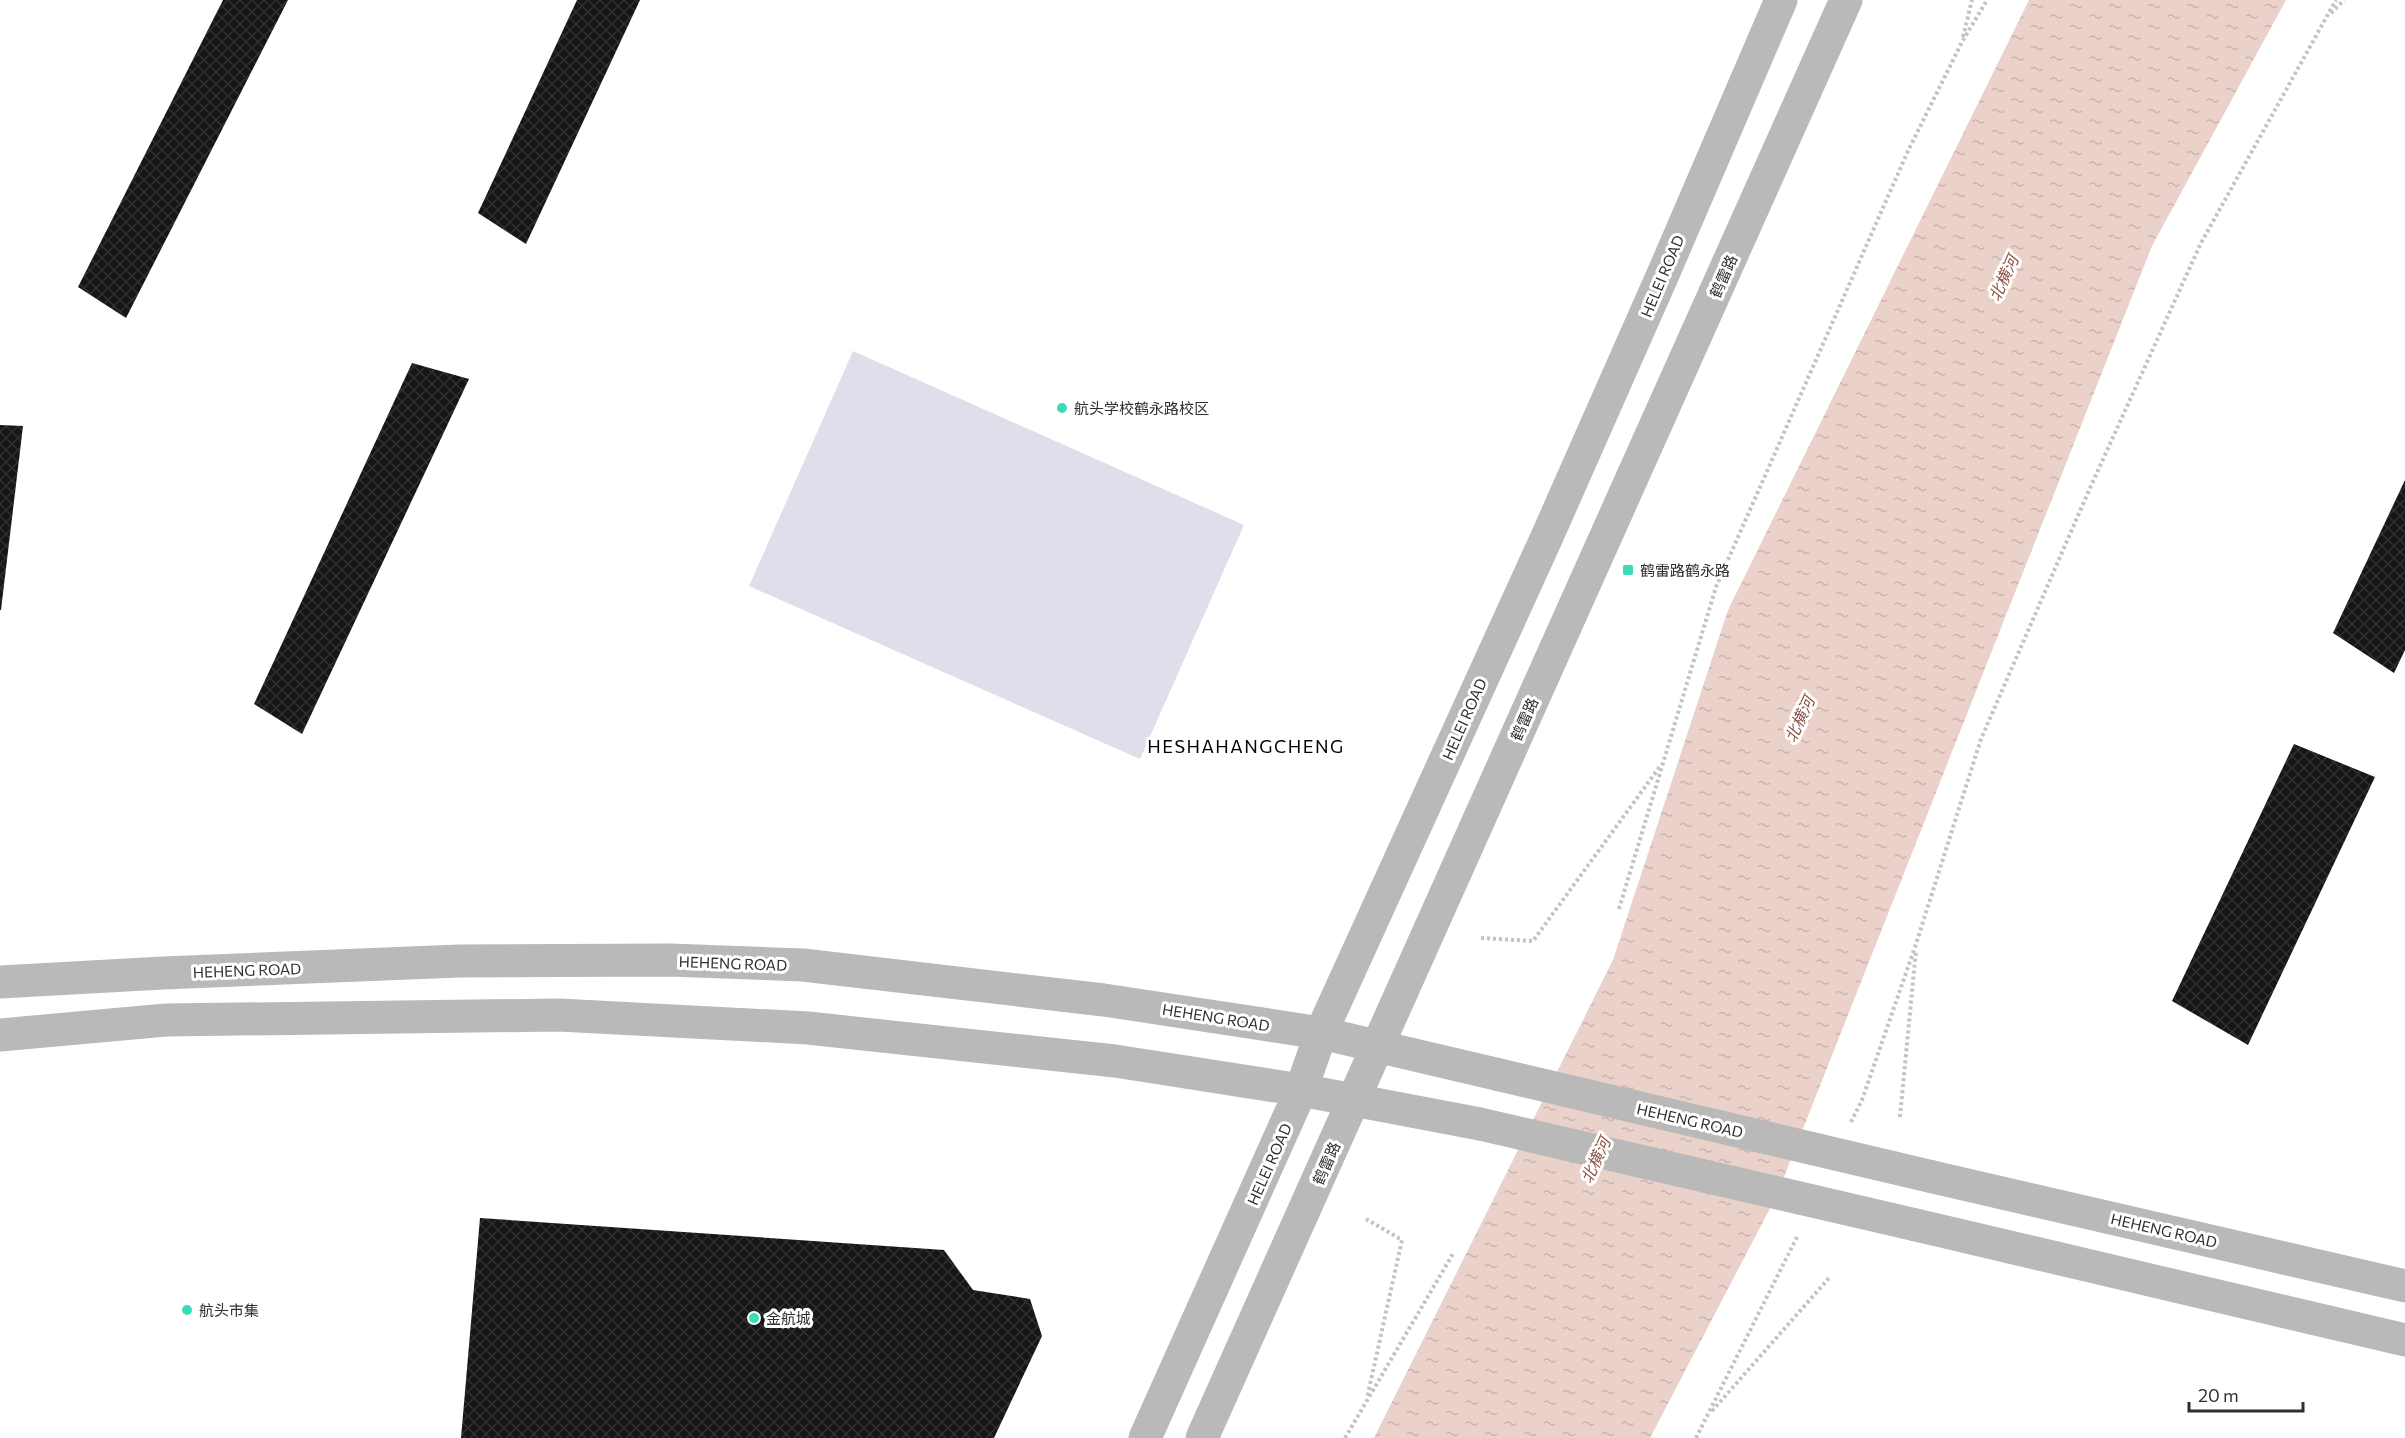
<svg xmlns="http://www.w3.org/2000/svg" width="2405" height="1438" viewBox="0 0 2405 1438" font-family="Commissioner,'Noto Sans SC',sans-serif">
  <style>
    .grass { fill: #e1ddeb }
    .water { fill: url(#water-ripples) }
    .building { fill: url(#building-cross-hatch) }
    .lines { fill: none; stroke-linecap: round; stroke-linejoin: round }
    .path { stroke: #c3c3c3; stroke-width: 4; stroke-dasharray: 3 3; stroke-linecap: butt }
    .secondary { stroke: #b9b9b9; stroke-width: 33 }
    .secondary-bridge { stroke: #b9b9b9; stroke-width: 33 }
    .poi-dot { fill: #39ddb5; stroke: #fff; stroke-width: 2 }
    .labels { text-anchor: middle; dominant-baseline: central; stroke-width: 6; stroke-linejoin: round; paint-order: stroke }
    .street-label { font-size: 15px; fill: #2f2f2f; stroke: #fff }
    .poi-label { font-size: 15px; fill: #2f2f2f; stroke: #fff; text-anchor: start }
    .water-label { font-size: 16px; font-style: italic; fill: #8d5140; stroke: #fff }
    .quarter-label { font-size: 18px; letter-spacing: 1.5px; fill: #000; stroke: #fff }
  </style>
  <defs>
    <pattern id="water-ripples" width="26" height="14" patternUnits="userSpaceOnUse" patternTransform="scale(1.5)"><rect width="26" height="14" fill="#ead1ca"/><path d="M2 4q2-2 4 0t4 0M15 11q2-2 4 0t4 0" fill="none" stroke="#c9b4ae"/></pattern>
    <pattern id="building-cross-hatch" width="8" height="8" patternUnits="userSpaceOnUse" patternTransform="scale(1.5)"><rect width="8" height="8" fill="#161616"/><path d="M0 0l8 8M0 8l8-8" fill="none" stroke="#303030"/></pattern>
  </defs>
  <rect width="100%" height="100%" fill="#fff"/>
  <polygon class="grass" points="853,351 1244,525 1140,759 749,586"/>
  <polygon class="water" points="2029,0 2286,0 2152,246 1776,1197 1650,1438 1374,1438 1613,960 1728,610"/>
  <g class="building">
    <polygon points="223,0 288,0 126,318 78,287"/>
    <polygon points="577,0 640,0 526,244 478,213"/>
    <polygon points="412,363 469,379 302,734 254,704"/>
    <polygon points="0,425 23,426 1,610 0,610"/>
    <polygon points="2405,480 2405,650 2394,673 2333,633"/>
    <polygon points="2294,744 2375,777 2248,1045 2172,1001"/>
    <polygon points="480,1218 944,1250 973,1290 1030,1299 1042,1336 994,1438 461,1438"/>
  </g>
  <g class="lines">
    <g class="path">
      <polyline points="2331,13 2344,0"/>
      <polyline points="1963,37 1972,0"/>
      <polyline points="1619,909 1716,587 1908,151 1962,42 1987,0"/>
      <polyline points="1481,938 1533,941 1661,765"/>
      <polyline points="1900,1117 1916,950"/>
      <polyline points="1851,1122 1862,1100 1916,944 1981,739 2090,488 2201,243 2336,0"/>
      <polyline points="1366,1219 1402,1240 1367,1398"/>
      <polyline points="1712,1411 1829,1278"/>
      <polyline points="1345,1438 1454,1252"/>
      <polyline points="1696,1438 1798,1235"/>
    </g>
    <g class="secondary">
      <polyline points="0,982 163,973 459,961 670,960 803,965 1104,1000 1321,1033 1500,1075"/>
      <polyline points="0,1035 166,1020 559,1015 808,1028 1115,1061 1301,1090 1480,1124"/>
      <polyline points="1933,1177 2405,1286"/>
      <polyline points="1916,1225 2405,1340"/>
      <polyline points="1145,1438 1301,1090 1321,1033 1546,539 1664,272 1781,0"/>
      <polyline points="1202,1438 1846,0"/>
    </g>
    <g class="secondary-bridge">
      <polyline points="1500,1075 1933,1177"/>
      <polyline points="1480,1124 1916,1225"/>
    </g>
  </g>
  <g class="poi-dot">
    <circle cx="1062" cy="408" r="6"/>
    <rect x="1622" y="564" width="12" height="12" rx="3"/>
    <circle cx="187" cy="1310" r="6"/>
    <circle cx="754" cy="1318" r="6"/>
  </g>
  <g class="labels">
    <g class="street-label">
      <text transform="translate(1662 276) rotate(-67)">HELEI ROAD</text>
      <text transform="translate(1723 276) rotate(-66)">鹤雷路</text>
      <text transform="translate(1464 719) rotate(-66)">HELEI ROAD</text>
      <text transform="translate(1524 719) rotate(-66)">鹤雷路</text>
      <text transform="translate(733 963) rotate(2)">HEHENG ROAD</text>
      <text transform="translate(247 970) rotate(-2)">HEHENG ROAD</text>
      <text transform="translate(1216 1017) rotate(9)">HEHENG ROAD</text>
      <text transform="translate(1690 1120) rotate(13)">HEHENG ROAD</text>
      <text transform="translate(1326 1163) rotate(-66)">鹤雷路</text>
      <text transform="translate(1269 1164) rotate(-66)">HELEI ROAD</text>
      <text transform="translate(2164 1230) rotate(13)">HEHENG ROAD</text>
    </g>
    <g class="poi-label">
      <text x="1074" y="408">航头学校鹤永路校区</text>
      <text x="1640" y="570">鹤雷路鹤永路</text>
      <text x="199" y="1310">航头市集</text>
      <text x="766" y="1318">金航城</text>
    </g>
    <g class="water-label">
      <text transform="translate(2003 278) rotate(-65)">北横河</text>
      <text transform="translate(1799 719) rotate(-65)">北横河</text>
      <text transform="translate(1595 1160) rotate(-65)">北横河</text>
    </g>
    <g class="quarter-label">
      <text x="1246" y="746">HESHAHANGCHENG</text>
    </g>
  </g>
  <path d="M2189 1402v9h114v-9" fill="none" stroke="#2f2f2f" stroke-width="3"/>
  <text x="2198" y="1402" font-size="18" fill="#2f2f2f" stroke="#ffffff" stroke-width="4.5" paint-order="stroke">20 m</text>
</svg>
